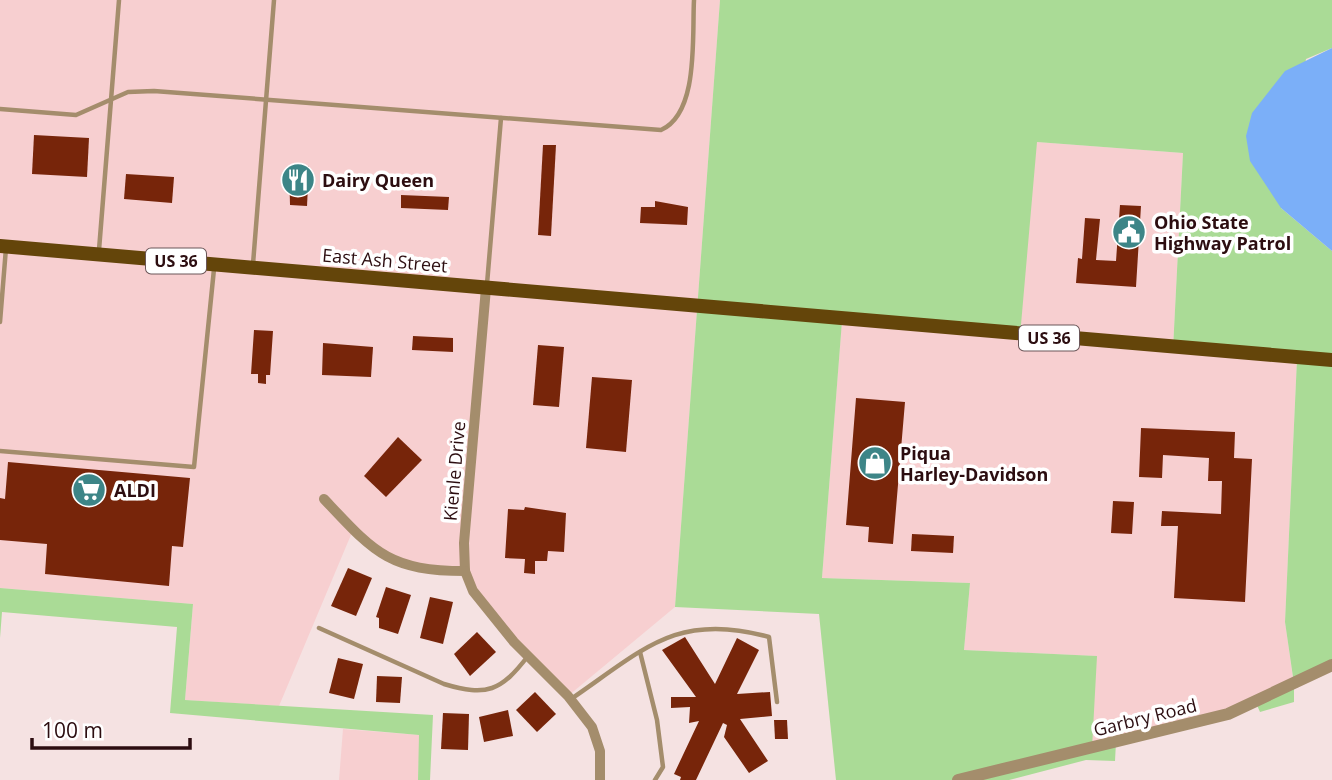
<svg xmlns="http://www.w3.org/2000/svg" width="1332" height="780" viewBox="0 0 1332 780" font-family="'Open Sans',sans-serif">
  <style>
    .built { fill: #f7cfd0 }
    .green { fill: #aadb96 }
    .water { fill: #7baff8 }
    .building { fill: #77250a }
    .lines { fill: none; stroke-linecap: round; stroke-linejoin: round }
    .service { stroke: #a48d6c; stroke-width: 4.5 }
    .minor { stroke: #a48d6c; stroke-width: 10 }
    .tertiary { stroke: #a48d6c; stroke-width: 12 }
    .primary { stroke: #64450a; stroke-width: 14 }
    .labels { text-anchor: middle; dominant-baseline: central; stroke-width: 7; stroke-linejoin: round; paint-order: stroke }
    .shield { fill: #fff; stroke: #6b5658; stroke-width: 2 }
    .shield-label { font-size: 16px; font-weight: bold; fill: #2c0d10 }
    .poi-label { font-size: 18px; font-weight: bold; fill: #2c0d10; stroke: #fff; text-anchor: start }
    .street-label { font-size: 18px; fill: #2c0d10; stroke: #fff }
  </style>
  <rect width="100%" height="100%" fill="#f5e2e2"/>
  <g class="built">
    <polygon points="0,0 720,0 675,607 568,696 514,642 465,571 407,568 353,530 279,706 185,700 193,604 0,588"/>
    <polygon points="1037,142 1183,153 1173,348 1297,358 1285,622 1294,685 1256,703 1091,748 1096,656 964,650 970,583 822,578 842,320"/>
    <polygon points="343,729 420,735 418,780 339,780"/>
  </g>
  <g class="green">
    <polygon points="720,0 1332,0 1332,48 1306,59 1281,208 1332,251 1332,665 1294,685 1294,702 1260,712 1256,703 1294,684 1285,622 1297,359 1173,349 1183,153 1037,142 1020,336 842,321 822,578 970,583 964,650 1097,656 1092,748 1116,742 1115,761 1086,760 1009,780 836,780 819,614 675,607"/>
    <polygon points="0,588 193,604 185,700 433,715 430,780 418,780 419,735 170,713 177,627 2,612 0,638"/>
  </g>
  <polygon class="water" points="1332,48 1332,251 1281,208 1250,161 1246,136 1252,113 1285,71"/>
  <g class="building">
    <polygon points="34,135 89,138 87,177 32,174"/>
    <polygon points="543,145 556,145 551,236 538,235"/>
    <polygon points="289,165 309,166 307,206 290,205"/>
    <polygon points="126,174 174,177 172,203 124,199"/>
    <polygon points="401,195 449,197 448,210 401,208"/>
    <polygon points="655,201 688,207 687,225 640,223 641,207 655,207"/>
    <polygon points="1120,205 1141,206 1136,287 1076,283 1078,258 1082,259 1085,218 1100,219 1096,260 1116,261"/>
    <polygon points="254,330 273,331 270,375 266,375 266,384 258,383 258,374 251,374"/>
    <polygon points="413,336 453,338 453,352 412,350"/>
    <polygon points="323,343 373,347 371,377 322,375"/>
    <polygon points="538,345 564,347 559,407 533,405"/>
    <polygon points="592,377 632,380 626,452 586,448"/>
    <polygon points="856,398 905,402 893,544 868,542 869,527 846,525"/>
    <polygon points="1141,428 1235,432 1234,458 1252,459 1245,602 1174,598 1178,526 1161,526 1162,511 1221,514 1222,481 1208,481 1209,458 1163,455 1162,478 1139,477"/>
    <polygon points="398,437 422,460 386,497 364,476"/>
    <polygon points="8,462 190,478 183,547 172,546 169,586 45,574 47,544 0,540 0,498 5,499"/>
    <polygon points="1113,501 1134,502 1132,534 1111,533"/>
    <polygon points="525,507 566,513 564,552 548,551 547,561 535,561 535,574 524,573 525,559 505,558 508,509 524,510"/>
    <polygon points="912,534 954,536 953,553 911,551"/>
    <polygon points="348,568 372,578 356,616 331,606"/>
    <polygon points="386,587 411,595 398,634 379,628 379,618 376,617"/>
    <polygon points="430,597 453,602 443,644 420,638"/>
    <polygon points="477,632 496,652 470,676 454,654"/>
    <polygon points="685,637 715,684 737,638 759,650 737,694 770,692 772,716 740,719 768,761 749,773 724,737 727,725 723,723 696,780 680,780 681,777 674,774 699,721 689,723 690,707 671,708 671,697 696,697 662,650"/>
    <polygon points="338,658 363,664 354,699 329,693"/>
    <polygon points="377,676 402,677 400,703 376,702"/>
    <polygon points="535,692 556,714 537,732 516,710"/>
    <polygon points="508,710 513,736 484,742 479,717"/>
    <polygon points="443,713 469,714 468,750 441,749"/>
    <polygon points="774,720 787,720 788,739 775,739"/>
  </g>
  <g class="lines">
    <g class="service">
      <path d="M 0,109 L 76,115 L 128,92 L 154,91 L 661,130 C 699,113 692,37 694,0"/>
      <polyline points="99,250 119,0"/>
      <polyline points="253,264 274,0"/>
      <polyline points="487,284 501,118"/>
      <polyline points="0,322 6,248"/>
      <polyline points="0,451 194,467 214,269"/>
      <path d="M 319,628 L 444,684 C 487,697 501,691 528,656"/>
      <polyline points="640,652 657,720 663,767 655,780"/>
      <path d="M 571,699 C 643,650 677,611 769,637 L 777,702"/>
    </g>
    <g class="minor">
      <polyline points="486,288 464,543 465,571 473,591 514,642 568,696 592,727 600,751 600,780"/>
      <path d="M 324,499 C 374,552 388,571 465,571"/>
    </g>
    <polyline class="tertiary" points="958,780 1228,714 1332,665"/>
    <polyline class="primary" points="0,246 1332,360"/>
  </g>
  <defs>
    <g id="restaurant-disc" transform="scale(1.75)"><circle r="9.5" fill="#3d8587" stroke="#fff"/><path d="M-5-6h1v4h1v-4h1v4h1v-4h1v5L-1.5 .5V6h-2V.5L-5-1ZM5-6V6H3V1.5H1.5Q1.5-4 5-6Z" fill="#fff"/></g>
    <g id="civic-disc" transform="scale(1.75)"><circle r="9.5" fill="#3d8587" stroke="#fff"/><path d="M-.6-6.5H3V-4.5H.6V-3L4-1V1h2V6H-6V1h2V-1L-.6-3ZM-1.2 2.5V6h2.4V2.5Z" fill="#fff"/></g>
    <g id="shop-disc" transform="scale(1.75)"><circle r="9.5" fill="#3d8587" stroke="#fff"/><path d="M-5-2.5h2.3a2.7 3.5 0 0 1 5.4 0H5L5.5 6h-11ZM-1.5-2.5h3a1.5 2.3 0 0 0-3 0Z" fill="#fff"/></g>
    <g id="supermarket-disc" transform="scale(1.75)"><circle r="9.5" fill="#3d8587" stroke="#fff"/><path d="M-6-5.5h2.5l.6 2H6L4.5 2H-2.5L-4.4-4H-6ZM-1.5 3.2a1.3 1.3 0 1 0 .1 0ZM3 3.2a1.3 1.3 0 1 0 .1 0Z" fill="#fff"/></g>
  </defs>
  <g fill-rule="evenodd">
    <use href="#restaurant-disc" x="298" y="180"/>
    <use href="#civic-disc" x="1129" y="232"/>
    <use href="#shop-disc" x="875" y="463"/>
    <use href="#supermarket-disc" x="89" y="490"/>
  </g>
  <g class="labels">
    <g class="shield">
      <rect x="146" y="248.5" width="60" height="25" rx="5"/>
      <rect x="1019" y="325.5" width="60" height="25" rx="5"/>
    </g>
    <g class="shield-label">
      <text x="176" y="261">US 36</text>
      <text x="1049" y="338">US 36</text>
    </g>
    <g class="poi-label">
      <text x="322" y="180">Dairy Queen</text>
      <text x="1154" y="222">Ohio State<tspan x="1154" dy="21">Highway Patrol</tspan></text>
      <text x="900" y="453">Piqua<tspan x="900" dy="21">Harley-Davidson</tspan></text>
      <text x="114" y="490">ALDI</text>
    </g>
    <g class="street-label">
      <text transform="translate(385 260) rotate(5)">East Ash Street</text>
      <text transform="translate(454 471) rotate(-85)">Kienle Drive</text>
      <text transform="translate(1145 717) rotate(-14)">Garbry Road</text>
    </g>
  </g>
  <path d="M32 738v10h158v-10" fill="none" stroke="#2c0d10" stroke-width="3.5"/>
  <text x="42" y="738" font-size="21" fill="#2c0d10" stroke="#ffffff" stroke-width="5" paint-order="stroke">100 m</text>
</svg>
